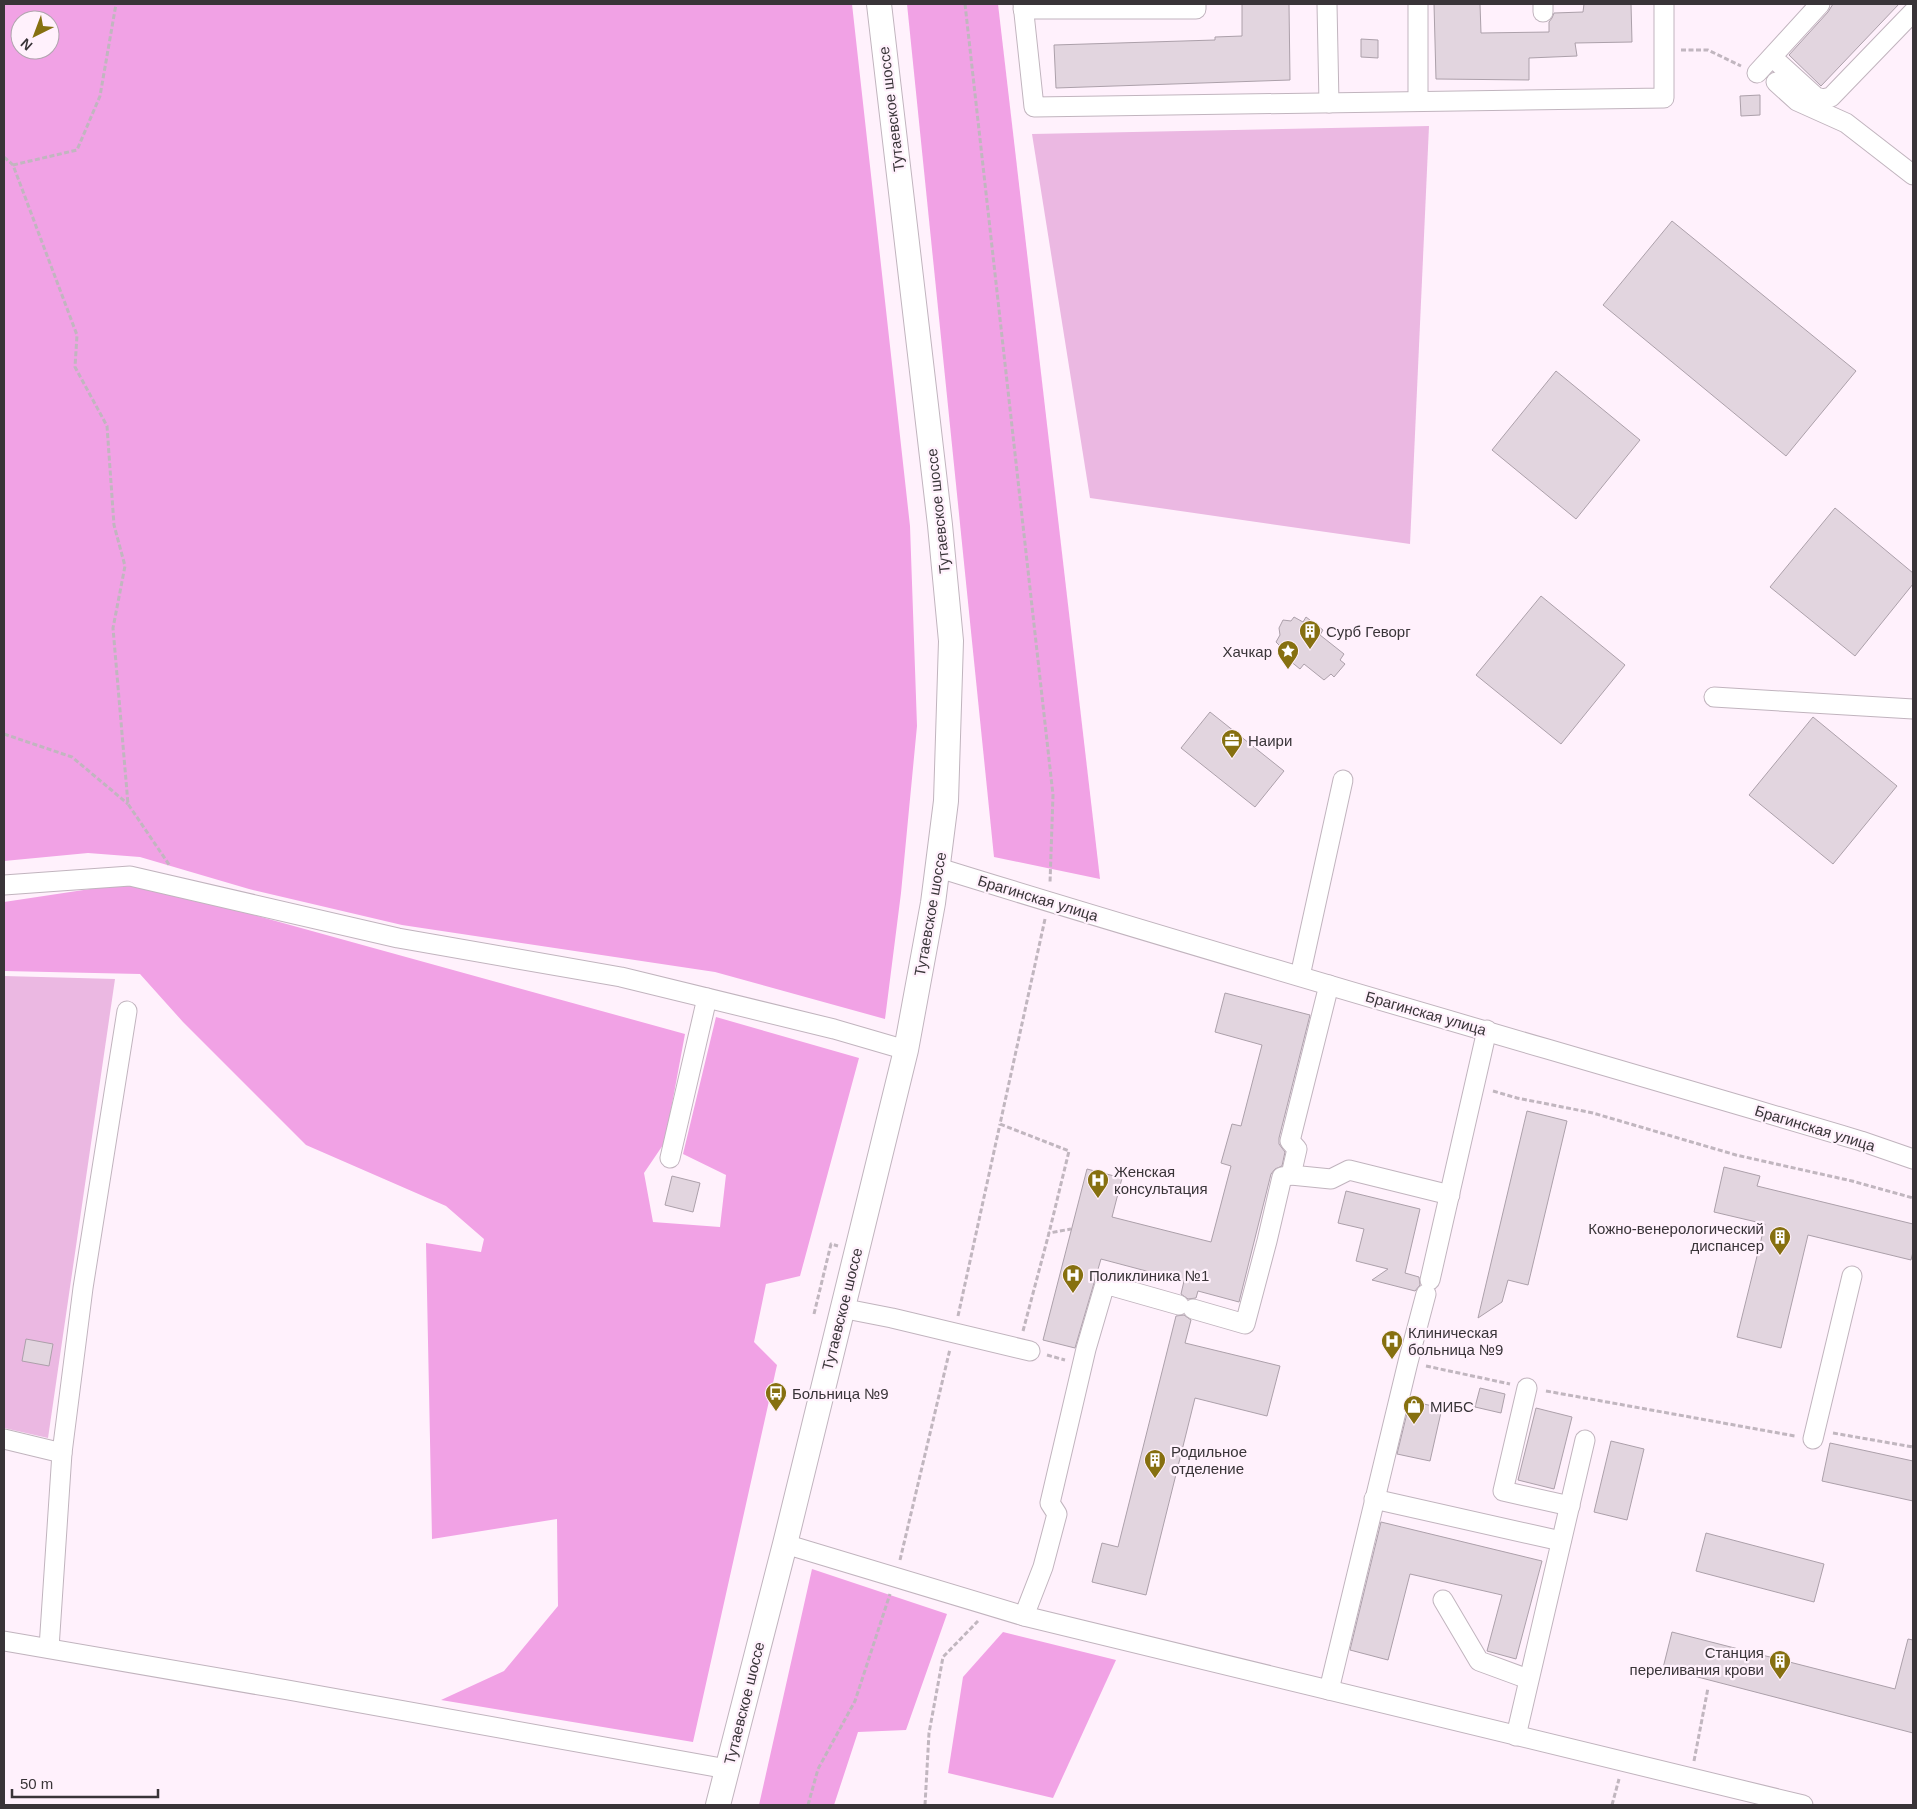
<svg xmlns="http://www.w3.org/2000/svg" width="1917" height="1809" viewBox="0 0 1917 1809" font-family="Arial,sans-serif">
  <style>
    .green { fill: #ebb8e2 }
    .forest { fill: #f1a2e5; fill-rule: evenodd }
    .building { fill: #e2d5df; stroke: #aca0aa }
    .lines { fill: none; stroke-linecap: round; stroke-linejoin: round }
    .minor-casing { stroke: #c1b4be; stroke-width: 21 }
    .major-casing { stroke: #c1b4be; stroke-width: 26 }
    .path { stroke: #c1b6bf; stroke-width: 3; stroke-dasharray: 5 2.5; stroke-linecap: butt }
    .minor { stroke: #fff; stroke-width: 19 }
    .major { stroke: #fff; stroke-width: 24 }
    .labels { text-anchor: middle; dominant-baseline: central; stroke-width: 4.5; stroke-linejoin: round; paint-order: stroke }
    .street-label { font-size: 15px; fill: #393438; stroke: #fff1fc }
    .poi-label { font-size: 15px; fill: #393438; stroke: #fff1fc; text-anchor: start }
  </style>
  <rect width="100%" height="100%" fill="#fff1fc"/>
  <g class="green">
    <polygon points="1429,126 1410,544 1090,498 1032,134"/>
    <polygon points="4,976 115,979 48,1438 4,1428"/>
  </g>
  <g class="forest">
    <path d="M 4,4 L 852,4 L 910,526 L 917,726 L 901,893 L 885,1019 L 715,972 L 402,925 L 249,889 L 140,857 L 88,853 L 4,861 ZM 20,20 L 50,20 L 50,50 L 20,50 Z"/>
    <polygon points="907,4 998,4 1100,879 994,857"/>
    <polygon points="130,883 203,901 685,1034 665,1142 644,1173 653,1222 720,1227 726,1175 683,1154 716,1017 859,1058 800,1276 766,1284 754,1342 777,1365 693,1742 441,1700 504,1671 558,1606 557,1519 432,1539 426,1243 481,1252 484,1239 446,1206 306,1145 183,1022 140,974 4,971 4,902"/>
    <polygon points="812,1569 947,1614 906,1730 858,1732 834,1805 759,1805"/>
    <polygon points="1003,1632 1116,1660 1053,1798 948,1773 963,1677"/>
  </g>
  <g class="building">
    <polygon points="1242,4 1289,4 1290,80 1056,88 1054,45 1215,40 1215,37 1242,36"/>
    <polygon points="1434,4 1480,4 1481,33 1549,32 1549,22 1552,18 1554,13 1583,12 1584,4 1631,4 1632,42 1575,43 1577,56 1529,58 1529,80 1436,79"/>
    <polygon points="1833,4 1899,4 1821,86 1789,55 1828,12"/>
    <polygon points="1361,39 1378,40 1378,58 1361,57"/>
    <polygon points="1760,95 1760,115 1741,116 1740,96"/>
    <polygon points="1672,221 1856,371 1786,456 1603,305"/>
    <polygon points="1556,371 1640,440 1576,519 1492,450"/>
    <polygon points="1835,508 1913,573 1913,584 1855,656 1770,587"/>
    <polygon points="1541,596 1625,665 1561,744 1476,675"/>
    <polygon points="1294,617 1303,622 1306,617 1323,630 1320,635 1344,654 1340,660 1345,664 1334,677 1331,674 1324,680 1304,664 1300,669 1279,652 1281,647 1276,642 1280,635 1279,628 1283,620 1291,621"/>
    <polygon points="1210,712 1284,771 1255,807 1181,748"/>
    <polygon points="1813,717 1897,786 1833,864 1749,795"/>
    <polygon points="1225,993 1310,1015 1279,1138 1279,1144 1285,1152 1282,1166 1275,1169 1271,1174 1239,1302 1198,1291 1196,1298 1188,1299 1181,1294 1184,1281 1101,1259 1075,1348 1043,1340 1087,1169 1122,1178 1112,1217 1211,1242 1231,1166 1221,1163 1232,1124 1241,1126 1262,1045 1215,1032"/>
    <polygon points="1527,1111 1567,1121 1528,1285 1508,1280 1502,1302 1478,1318"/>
    <polygon points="1724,1167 1760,1176 1757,1186 1913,1224 1913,1252 1911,1260 1808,1235 1781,1348 1737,1337 1765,1224 1714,1212"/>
    <polygon points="672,1176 700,1183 693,1212 665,1205"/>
    <polygon points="1346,1191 1420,1209 1405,1273 1419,1277 1420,1285 1415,1291 1372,1280 1388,1269 1356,1261 1364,1229 1338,1223"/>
    <polygon points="1184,1315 1191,1320 1185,1343 1280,1366 1267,1416 1195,1398 1146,1595 1092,1582 1102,1543 1118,1547 1176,1316"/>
    <polygon points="26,1339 53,1344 49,1366 22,1361"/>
    <polygon points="1480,1388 1505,1394 1501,1413 1475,1407"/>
    <polygon points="1410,1401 1442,1408 1430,1461 1397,1454"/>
    <polygon points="1536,1408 1572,1417 1554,1489 1518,1480"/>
    <polygon points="1611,1441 1644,1449 1627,1520 1594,1512"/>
    <polygon points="1830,1443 1913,1461 1913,1501 1822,1481"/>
    <polygon points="1381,1522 1542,1561 1516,1659 1487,1651 1502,1595 1410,1574 1388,1660 1350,1650"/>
    <polygon points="1706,1533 1824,1564 1814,1602 1696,1571"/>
    <polygon points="1672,1632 1895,1689 1908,1639 1913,1640 1913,1733 1663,1668"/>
  </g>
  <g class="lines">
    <g class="minor-casing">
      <g id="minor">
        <polyline points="1023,4 1034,107 1664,98 1664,4"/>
        <polyline points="1327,4 1329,103"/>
        <polyline points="1543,4 1543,12"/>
        <polyline points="1023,9 1196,9 1196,4"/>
        <polyline points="1772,57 1816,97 1823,99 1831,97 1913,12"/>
        <polyline points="1757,73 1820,4"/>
        <polyline points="1776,82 1797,101 1846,123 1913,175"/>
        <polyline points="1418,101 1418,4"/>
        <polyline points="1714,697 1913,709"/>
        <path d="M 939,868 C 1245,963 1554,1050 1861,1141 L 1913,1159"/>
        <polyline points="4,885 130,876 398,938 621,977 834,1029 906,1050"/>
        <polyline points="1300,976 1343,780"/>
        <polyline points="670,1158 707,998"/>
        <polyline points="1291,1175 1331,1179 1349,1170 1450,1195"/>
        <polyline points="1430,1280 1487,1030"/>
        <polyline points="841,1308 892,1318 1030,1351"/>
        <polyline points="1193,1309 1245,1324 1267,1241 1282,1177 1291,1175 1297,1149 1290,1141 1329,985"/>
        <polyline points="1527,1388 1503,1491 1570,1506"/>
        <polyline points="4,1439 62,1453"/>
        <polyline points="1813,1439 1852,1276"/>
        <polyline points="1374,1499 1561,1541"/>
        <polyline points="785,1544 1024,1616 1803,1805"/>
        <polyline points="1443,1600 1479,1661 1528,1679"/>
        <polyline points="1024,1616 1043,1567 1057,1514 1050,1503 1086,1349 1105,1284 1179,1305"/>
        <polyline points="4,1641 288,1690 727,1769"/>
        <polyline points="49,1648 62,1453 83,1288 127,1011"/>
        <polyline points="1329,1690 1408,1362 1426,1294"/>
        <polyline points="1516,1736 1585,1440"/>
      </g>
    </g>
    <g class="major-casing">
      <polyline id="major" points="718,1805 785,1544 906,1050 933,903 946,801 951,641 940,525 879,4"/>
    </g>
    <g class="path">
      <polyline points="965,4 1053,795 1050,883"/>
      <polyline points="1681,50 1708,50 1741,66"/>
      <polyline points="4,157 13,165 77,335 75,367 107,426 114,525 125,566 113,628 128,804 170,866"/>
      <polyline points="13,165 77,150 100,96 116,4"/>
      <polyline points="4,734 72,757 128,804"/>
      <polyline points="1045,919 1000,1124 1069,1151 1049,1233"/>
      <polyline points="1493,1091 1517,1098 1593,1113 1736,1155 1852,1181 1913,1198"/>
      <polyline points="814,1314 831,1244 838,1246"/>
      <polyline points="958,1316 1000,1124"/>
      <polyline points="1023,1331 1049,1233 1071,1229"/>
      <polyline points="1047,1355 1065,1360"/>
      <polyline points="1426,1366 1510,1384"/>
      <polyline points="1546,1391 1795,1436"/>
      <polyline points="1833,1433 1913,1447"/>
      <polyline points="900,1560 950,1349"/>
      <polyline points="1694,1761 1708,1688"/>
      <polyline points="808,1805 818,1769 855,1701 890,1594"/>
      <polyline points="925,1805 929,1733 943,1657 978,1621"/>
      <polyline points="1612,1805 1619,1779"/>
    </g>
    <use href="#minor" class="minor"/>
    <use href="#major" class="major"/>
  </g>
  <defs>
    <g id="building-pin" transform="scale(1.125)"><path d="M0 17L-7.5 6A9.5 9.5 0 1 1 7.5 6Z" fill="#867010" stroke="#fff1fc"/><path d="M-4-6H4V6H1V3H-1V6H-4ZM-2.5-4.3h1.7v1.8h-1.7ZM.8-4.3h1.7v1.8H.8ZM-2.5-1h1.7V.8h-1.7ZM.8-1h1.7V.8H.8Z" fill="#fff"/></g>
    <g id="sight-pin" transform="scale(1.125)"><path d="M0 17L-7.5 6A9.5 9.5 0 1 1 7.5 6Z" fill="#867010" stroke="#fff1fc"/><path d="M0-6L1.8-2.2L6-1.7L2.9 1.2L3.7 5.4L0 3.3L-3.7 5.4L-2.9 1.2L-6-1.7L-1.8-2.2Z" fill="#fff"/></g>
    <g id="office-pin" transform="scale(1.125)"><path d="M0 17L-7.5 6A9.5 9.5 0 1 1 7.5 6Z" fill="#867010" stroke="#fff1fc"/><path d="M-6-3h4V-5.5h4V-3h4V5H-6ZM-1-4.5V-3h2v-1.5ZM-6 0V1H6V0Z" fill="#fff"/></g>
    <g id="hospital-pin" transform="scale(1.125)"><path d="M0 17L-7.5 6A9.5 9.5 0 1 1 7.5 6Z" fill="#867010" stroke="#fff1fc"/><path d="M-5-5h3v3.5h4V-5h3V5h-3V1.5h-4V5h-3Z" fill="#fff"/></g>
    <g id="bus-pin" transform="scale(1.125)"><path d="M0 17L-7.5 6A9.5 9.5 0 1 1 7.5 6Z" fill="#867010" stroke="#fff1fc"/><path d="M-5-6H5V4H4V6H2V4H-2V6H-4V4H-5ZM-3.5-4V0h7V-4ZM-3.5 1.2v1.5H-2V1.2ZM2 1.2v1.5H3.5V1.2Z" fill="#fff"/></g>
    <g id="shop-pin" transform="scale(1.125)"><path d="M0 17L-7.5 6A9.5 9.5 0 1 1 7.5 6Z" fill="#867010" stroke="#fff1fc"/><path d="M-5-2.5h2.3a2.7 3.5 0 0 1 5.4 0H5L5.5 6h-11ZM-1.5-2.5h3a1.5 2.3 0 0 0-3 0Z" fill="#fff"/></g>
  </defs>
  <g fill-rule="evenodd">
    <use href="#building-pin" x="1310" y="631"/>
    <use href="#sight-pin" x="1288" y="651"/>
    <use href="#office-pin" x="1232" y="740"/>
    <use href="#hospital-pin" x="1098" y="1180"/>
    <use href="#building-pin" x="1780" y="1237"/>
    <use href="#hospital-pin" x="1073" y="1275"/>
    <use href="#hospital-pin" x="1392" y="1341"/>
    <use href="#bus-pin" x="776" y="1393"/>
    <use href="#shop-pin" x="1414" y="1406"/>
    <use href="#building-pin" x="1155" y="1460"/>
    <use href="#building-pin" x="1780" y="1661"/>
  </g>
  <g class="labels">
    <g class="street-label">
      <text transform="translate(891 109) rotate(-97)">Тутаевское шоссе</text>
      <text transform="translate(938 511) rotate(-96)">Тутаевское шоссе</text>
      <text transform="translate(1038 898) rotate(17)">Брагинская улица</text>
      <text transform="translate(930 914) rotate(-80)">Тутаевское шоссе</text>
      <text transform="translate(1426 1013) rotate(16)">Брагинская улица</text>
      <text transform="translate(1815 1128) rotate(17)">Брагинская улица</text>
      <text transform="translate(842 1309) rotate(-76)">Тутаевское шоссе</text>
      <text transform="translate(744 1703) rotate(-76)">Тутаевское шоссе</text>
    </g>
    <g class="poi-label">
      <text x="1326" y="631">Сурб Геворг</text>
      <text x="1272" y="651" text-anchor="end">Хачкар</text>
      <text x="1248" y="740">Наири</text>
      <text x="1114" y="1171">Женская<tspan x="1114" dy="17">консультация</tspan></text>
      <text x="1764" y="1228" text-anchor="end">Кожно-венерологический<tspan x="1764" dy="17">диспансер</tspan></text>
      <text x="1089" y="1275">Поликлиника №1</text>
      <text x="1408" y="1332">Клиническая<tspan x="1408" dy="17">больница №9</tspan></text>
      <text x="792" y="1393">Больница №9</text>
      <text x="1430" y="1406">МИБС</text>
      <text x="1171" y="1451">Родильное<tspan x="1171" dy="17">отделение</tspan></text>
      <text x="1764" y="1652" text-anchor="end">Станция<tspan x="1764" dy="17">переливания крови</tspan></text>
    </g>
  </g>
  <rect width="1917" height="1809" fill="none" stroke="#393438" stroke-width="10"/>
  <g transform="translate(35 35) rotate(222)"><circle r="24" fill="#fff1fc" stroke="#b0a5ae"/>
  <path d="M0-4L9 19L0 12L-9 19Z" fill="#867010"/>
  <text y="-8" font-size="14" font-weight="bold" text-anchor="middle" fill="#393438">N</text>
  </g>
  <path d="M12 1789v8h146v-8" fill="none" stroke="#393438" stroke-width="2.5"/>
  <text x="20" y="1789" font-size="15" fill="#393438" stroke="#fff1fc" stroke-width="4" paint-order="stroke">50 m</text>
</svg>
